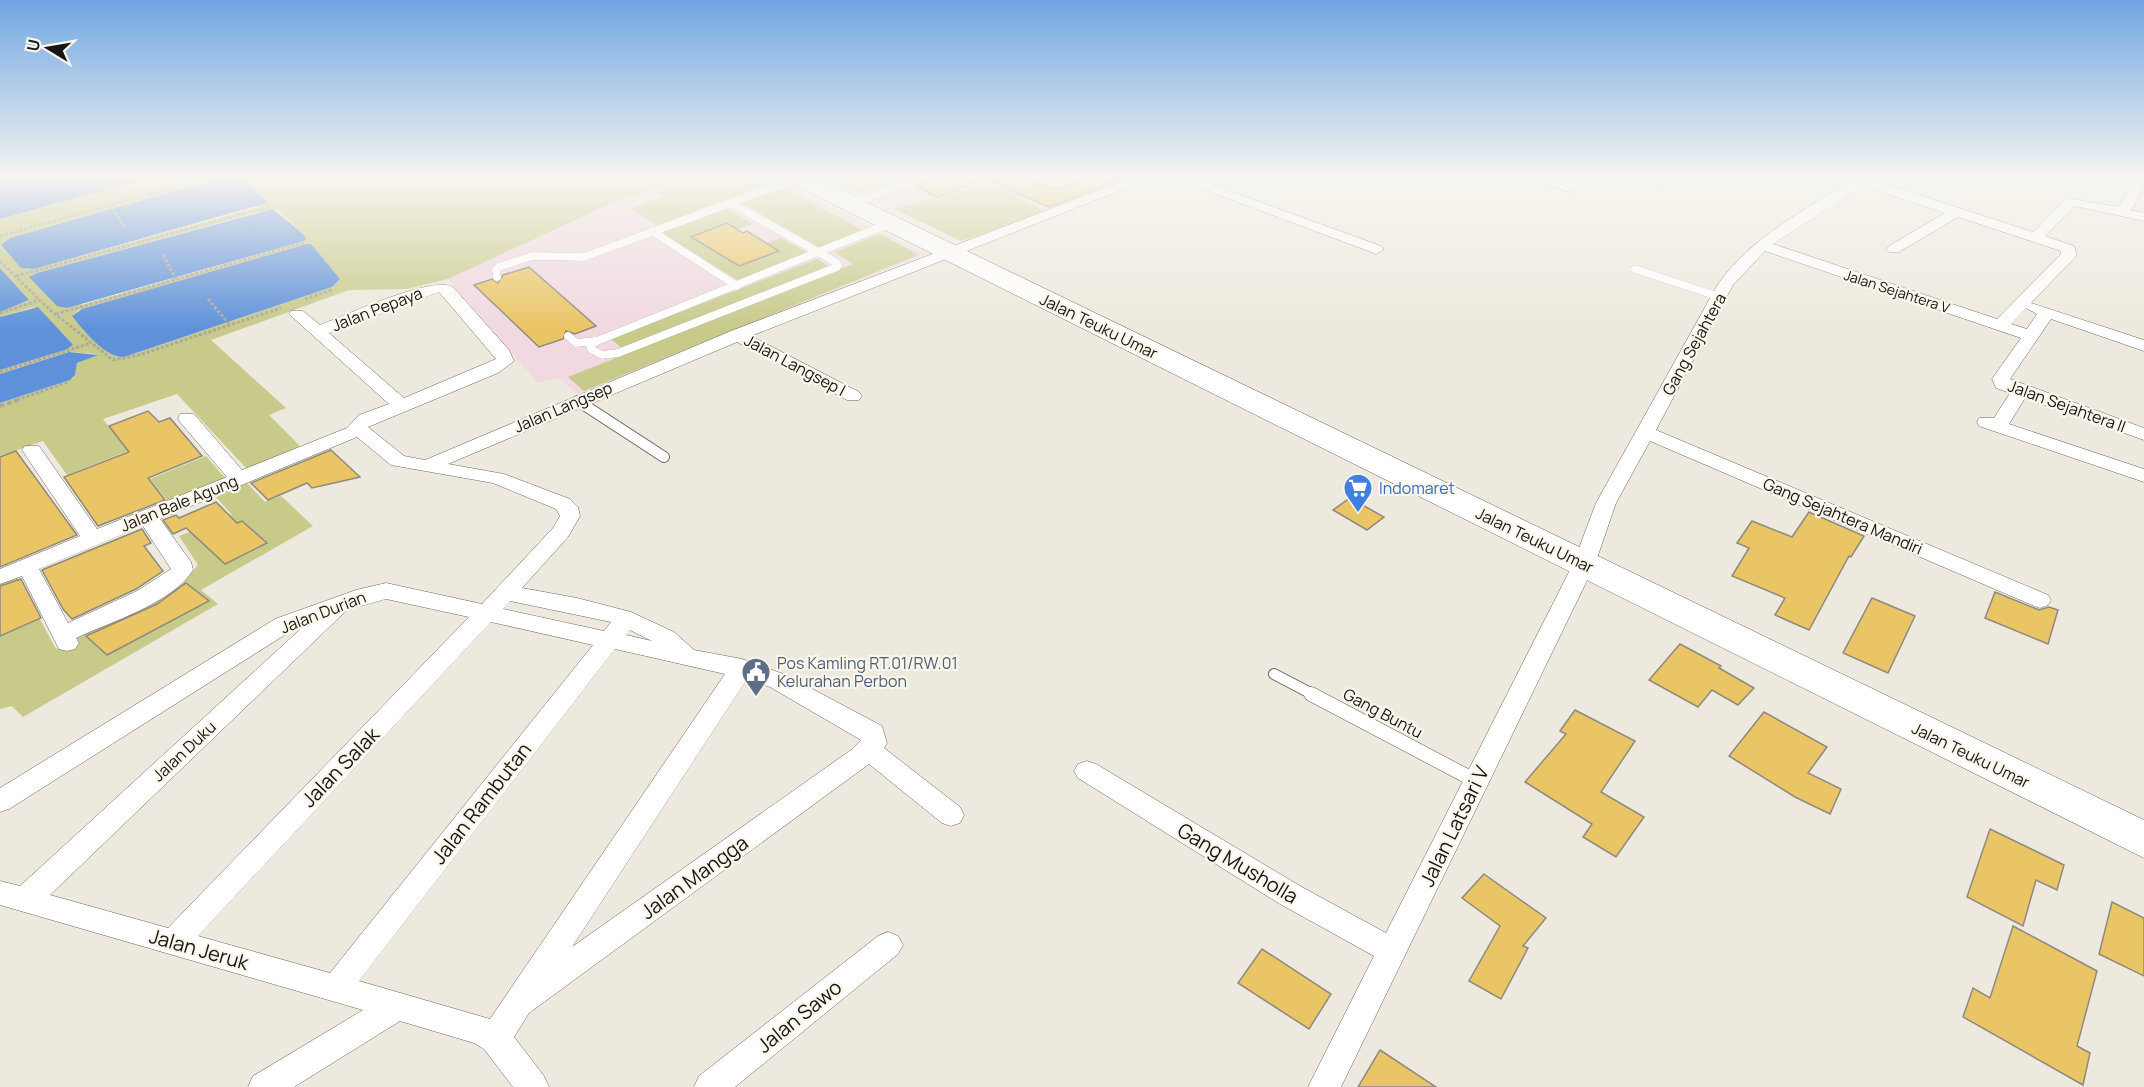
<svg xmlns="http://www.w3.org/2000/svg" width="2144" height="1087" viewBox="0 0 2144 1087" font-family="Manrope,sans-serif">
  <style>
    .commercial { fill: #f1d8e1 }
    .green { fill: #c7ca89; fill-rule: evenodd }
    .water { fill: #5e91da }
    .building { fill: #eac565; stroke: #8e8a7f; stroke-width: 1.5 }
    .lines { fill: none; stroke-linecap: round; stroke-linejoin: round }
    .lane-far2-casing { stroke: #6b675e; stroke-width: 8 }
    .lane-far1-casing { stroke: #6b675e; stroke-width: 12 }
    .lane-casing { stroke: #6b675e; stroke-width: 15 }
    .street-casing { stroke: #6b675e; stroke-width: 1 }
    .highway-casing { stroke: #6b675e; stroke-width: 1 }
    .path-far1 { stroke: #aca89f; stroke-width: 3; stroke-dasharray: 3 2; stroke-linecap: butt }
    .path { stroke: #aca89f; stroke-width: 4; stroke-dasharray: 4.5 3; stroke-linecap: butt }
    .lane-far2 { stroke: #fff; stroke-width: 8 }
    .lane-far1 { stroke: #fff; stroke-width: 10 }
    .lane { stroke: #fff; stroke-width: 14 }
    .street { fill: #fff; fill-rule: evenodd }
    .highway { fill: #fff; fill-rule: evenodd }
    .labels { text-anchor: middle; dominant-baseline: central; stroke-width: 4.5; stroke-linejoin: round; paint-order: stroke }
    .far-street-label { font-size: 14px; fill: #161511; stroke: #fbf6eb }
    .street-label { font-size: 16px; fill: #161511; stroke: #fbf6eb }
    .shop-label { font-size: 16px; fill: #366cbe; stroke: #fbf6eb; text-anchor: start }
    .service-label { font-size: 16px; fill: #4e5e75; stroke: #fbf6eb; text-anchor: start }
    .near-street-label { font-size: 20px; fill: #161511; stroke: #fbf6eb }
  </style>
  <rect width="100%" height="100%" fill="#eee9de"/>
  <g class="commercial">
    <polygon points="698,177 771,177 925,254 578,394 558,378 538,383 448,279 616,201"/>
    <polygon points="828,177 1137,177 1047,212 990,183 894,209"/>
  </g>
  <g class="green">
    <path d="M 151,177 L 698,177 L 616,201 L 448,279 L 407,289 L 349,290 L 211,340 L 286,408 L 269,415 L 300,446 L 247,469 L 177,394 L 103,419 L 128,451 L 67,475 L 43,441 L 0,456 L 0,403 L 70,380 L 74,377 L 77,363 L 97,354 L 69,352 L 0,374 L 0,370 L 65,350 L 34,307 L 0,317 L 0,312 L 29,300 L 0,268 L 0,219 ZM 238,179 L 258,207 L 34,269 L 21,268 L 1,245 L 10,238 L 190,187 ZM 277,209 L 302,233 L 304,241 L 82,305 L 31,275 L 251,214 ZM 310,244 L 340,279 L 332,287 L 124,357 C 105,357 83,331 72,316 L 79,310 Z"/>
    <polygon points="707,177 763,177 772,182 658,225 630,209 664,197 656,193"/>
    <polygon points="828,177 877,177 883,183 861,193"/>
    <polygon points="990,183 1047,212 961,241 894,209"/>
    <polygon points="782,187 865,231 822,249 740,202"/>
    <polygon points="726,208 753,224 738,229 727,223 692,237 739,266 778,251 766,243 781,238 808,253 739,281 660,232"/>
    <polygon points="881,234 918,255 584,391 568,377 853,264 834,252"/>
    <polygon points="817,259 830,267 623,349 611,339"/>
    <polygon points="206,456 225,478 168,501 150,479"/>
    <polygon points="247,483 265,502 281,496 313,526 201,590 218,604 23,717 12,706 0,709 0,582 16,575 56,649 185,580 198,565 179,536 232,515 216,497"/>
  </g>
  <g class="water">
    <polygon points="0,177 151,177 0,219"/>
    <polygon points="238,179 247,180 267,203 34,269 21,268 1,245 10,238 178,190"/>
    <polygon points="273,209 302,233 306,238 304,241 67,308 57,306 29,277 37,273"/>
    <path d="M 307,244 L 311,244 L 340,279 L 332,287 L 124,357 C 105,358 83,330 72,316 L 82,309 Z"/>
    <polygon points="0,268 29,300 0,312"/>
    <polygon points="38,307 73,345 65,350 0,370 0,317"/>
    <polygon points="69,352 98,355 77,363 75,375 70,380 0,403 0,374"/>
  </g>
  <g class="building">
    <polygon points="929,177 1032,177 1036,183 1057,189 1078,183 1082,177 1127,177 1049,207 985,179 937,197 916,186 926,182"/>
    <polygon points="727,223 743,233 747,231 779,251 739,266 691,237"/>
    <polygon points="529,267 596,326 575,334 566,331 563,339 539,347 474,285 492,279 498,283 503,275"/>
    <polygon points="148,411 159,422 170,418 202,456 148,478 165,500 98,526 64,477 129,452 109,426"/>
    <polygon points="331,450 360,477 312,488 307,483 268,500 251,483"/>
    <polygon points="16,451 77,535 0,567 0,457"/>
    <polygon points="1350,498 1384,517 1367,530 1333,510"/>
    <polygon points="216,502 237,523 242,521 267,543 225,564 186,528 173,534 163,520 176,515 179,518"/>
    <polygon points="1809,512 1864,536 1851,557 1849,556 1809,630 1775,615 1785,598 1732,576 1749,548 1737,543 1752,521 1792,537"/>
    <polygon points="142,529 151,543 144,546 163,571 136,589 72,619 63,609 42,570"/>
    <polygon points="21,579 41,618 0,636 0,586"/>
    <polygon points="186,583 209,601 107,655 86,636 157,604"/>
    <polygon points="1995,592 2039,610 2049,607 2058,610 2048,644 1985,618"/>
    <polygon points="1872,598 1915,616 1888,673 1843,653"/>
    <polygon points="1680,644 1721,666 1719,668 1754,688 1738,705 1712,690 1698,707 1649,680"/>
    <polygon points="1575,710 1635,741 1601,792 1644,817 1616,857 1583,837 1592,824 1525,782 1566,734 1560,731"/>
    <polygon points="1764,712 1827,747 1808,773 1841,789 1830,814 1795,797 1729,756"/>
    <polygon points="1990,829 2064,865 2057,890 2036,880 2023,926 1967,897"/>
    <polygon points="1484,874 1546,918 1523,946 1528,948 1501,999 1469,981 1500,926 1462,898"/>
    <polygon points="2112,902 2144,918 2144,976 2099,954"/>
    <polygon points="2013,926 2097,971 2077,1046 2090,1053 2083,1085 1963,1017 1973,988 1990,998"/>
    <polygon points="1262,949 1331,994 1309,1029 1238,983"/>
    <polygon points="1380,1050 1436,1087 1358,1087"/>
  </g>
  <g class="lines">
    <g class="lane-far2-casing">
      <g id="lane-far2">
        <polyline points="887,177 901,185"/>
        <polyline points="1038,177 1058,183 1076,177"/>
        <polyline points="731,203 818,252"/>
        <polyline points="851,204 923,177"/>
        <polyline points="652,231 737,286"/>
        <polygon points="818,252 837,263 837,267 618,353 602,355 591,349 590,346 597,341"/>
        <polyline points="818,252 891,223"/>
        <polyline points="1635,269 1720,297"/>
        <polyline points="497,277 496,270 499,267 532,256 584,257 799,178"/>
        <polyline points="568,336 576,343 596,341"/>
      </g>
    </g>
    <g class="lane-far1-casing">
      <g id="lane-far1">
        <polyline points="578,401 664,457"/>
        <polyline points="1274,674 1314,695"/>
      </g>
    </g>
    <g class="lane-casing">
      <polyline id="lane" points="1311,694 1476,781"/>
    </g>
    <g class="street-casing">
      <g id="street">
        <path d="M 1134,177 L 1154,177 L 751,336 L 859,392 L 862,396 L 859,400 L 847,400 L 737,342 L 448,464 L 504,474 L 570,499 L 578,507 L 580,516 L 568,537 L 522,588 L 577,598 L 631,612 L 674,632 L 694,650 L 742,659 L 786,675 L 882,726 L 887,743 L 884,748 L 960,807 L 964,815 L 960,823 L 951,826 L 942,823 L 869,764 L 529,1013 L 514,1037 L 544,1076 L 549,1087 L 513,1087 L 484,1049 L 474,1043 L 400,1021 L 294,1087 L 248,1087 L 253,1076 L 363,1010 L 0,905 L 0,881 L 20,886 L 304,626 L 291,631 L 9,809 L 0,812 L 0,788 L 275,619 L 356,590 L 386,583 L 482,604 L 553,528 L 560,516 L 556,509 L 493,483 L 391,465 L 357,437 L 160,519 L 191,562 L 193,570 C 173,603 110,622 76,638 L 79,643 L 75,649 L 67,651 L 59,649 L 22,576 L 0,584 L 0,569 L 80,536 L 22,450 L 25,446 L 39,446 L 97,529 L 227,477 L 180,422 L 178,418 L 180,414 L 194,414 L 242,470 L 347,428 L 359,415 L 389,404 L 289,314 L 291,311 L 303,311 L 320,325 C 345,316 432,275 453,287 L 509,350 L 514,361 L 498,373 L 368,427 L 404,456 L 425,460 L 731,331 ZM 439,292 L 496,359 L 404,398 L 329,333 ZM 143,526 L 171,569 L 137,591 L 68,623 L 39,569 ZM 386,599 L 469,617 L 168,928 L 50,895 L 347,610 ZM 510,601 L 611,622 L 604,631 L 503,609 ZM 491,622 L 593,645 L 330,973 L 198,936 ZM 630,630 L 652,641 L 626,635 ZM 615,649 L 725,674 L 490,1019 L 359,981 ZM 747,679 L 770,687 L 861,740 L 851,750 L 572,947 Z"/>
        <polygon points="1171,177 1191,177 1381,246 1384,249 1376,254 1371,252"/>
        <polygon points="1525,177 1547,177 1568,183 1584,177 1603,177 1569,192"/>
        <polygon points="1641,177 1662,177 1670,182 1663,186"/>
        <path d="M 1858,177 L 1875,177 L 1873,180 L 2033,232 L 2067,198 L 2119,207 L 2136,177 L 2144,177 L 2144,187 L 2131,210 L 2144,213 L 2144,221 L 2075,206 L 2045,236 L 2074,246 L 2077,255 L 2031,303 L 2144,340 L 2144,351 L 2051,319 L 2010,379 L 2144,428 L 2144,440 L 2025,398 L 2009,424 L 2144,469 L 2144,482 L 1979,426 L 1977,422 L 1979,418 L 1994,418 L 2010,393 L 1996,388 L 1992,379 L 2021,338 L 1765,251 L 1733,285 L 1656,430 L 2048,595 L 2051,600 L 2048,605 L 2040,608 L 2032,605 L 1650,441 L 1616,503 L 1595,564 L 1341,1087 L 1308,1087 L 1374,956 L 1280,904 L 1078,778 L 1074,771 L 1078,764 L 1087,761 L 1096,764 L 1300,886 L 1386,933 L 1573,564 L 1596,503 L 1718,284 C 1753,235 1808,208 1858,177 ZM 1864,186 L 1945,213 L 1889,246 L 1886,249 L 1889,252 L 1899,252 L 1958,217 L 2061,251 L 2061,254 L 1997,319 L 1773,244 ZM 2026,308 L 2037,314 L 2027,329 L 2011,324 Z"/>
        <polygon points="1950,177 1966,177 1956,183 1951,182"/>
        <polygon points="888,932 898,936 903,945 898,954 735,1087 694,1087 699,1076 878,936"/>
      </g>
    </g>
    <g class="highway-casing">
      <polygon id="highway" points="786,177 814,177 2144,820 2144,858 789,182"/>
    </g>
    <g class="path-far1">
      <polyline points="110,204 125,228"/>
      <polyline points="0,236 161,191 243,178"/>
      <polyline points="163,255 176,279"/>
      <polyline points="0,261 50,310 113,360 139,355 281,308"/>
      <polyline points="16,276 269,207"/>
      <polyline points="208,299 230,325"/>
      <polyline points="305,299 332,290"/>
      <polyline points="0,313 40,300"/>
      <polyline points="56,314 306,242"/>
      <polyline points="0,372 91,343"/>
      <polyline points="17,400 68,382"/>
    </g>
    <polyline class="path" points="0,406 21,399"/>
    <use href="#lane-far2" class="lane-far2"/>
    <use href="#lane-far1" class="lane-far1"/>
    <use href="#lane" class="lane"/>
    <use href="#street" class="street"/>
    <use href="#highway" class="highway"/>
  </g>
  <linearGradient id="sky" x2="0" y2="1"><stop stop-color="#71a6e2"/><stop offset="0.54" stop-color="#f7f5f0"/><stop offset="1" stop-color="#f7f5f0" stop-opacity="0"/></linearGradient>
  <rect width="2144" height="329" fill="url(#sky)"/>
  <defs>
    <g id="supermarket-pin" transform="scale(1.5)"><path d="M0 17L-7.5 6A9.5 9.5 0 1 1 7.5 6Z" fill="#3f7fe0" stroke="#fbf6eb"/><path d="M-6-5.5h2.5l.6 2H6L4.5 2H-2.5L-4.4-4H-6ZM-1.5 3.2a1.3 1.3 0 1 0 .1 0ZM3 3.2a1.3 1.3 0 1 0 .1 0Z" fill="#fff"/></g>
    <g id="civic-pin" transform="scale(1.5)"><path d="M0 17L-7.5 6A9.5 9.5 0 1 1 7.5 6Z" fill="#5c6f8a" stroke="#fbf6eb"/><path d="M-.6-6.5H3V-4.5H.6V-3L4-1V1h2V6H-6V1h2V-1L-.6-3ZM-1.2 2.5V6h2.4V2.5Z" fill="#fff"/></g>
  </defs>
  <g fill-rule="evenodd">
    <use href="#supermarket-pin" x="1358" y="488"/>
    <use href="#civic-pin" x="756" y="672"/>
  </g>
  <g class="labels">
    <g class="far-street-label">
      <text transform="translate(1897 291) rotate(18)">Jalan Sejahtera V</text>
    </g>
    <g class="street-label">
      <text transform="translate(377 309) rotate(-21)">Jalan Pepaya</text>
      <text transform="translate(1099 326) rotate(26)">Jalan Teuku Umar</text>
      <text transform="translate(1694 344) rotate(-61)">Gang Sejahtera</text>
      <text transform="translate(795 365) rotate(28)">Jalan Langsep I</text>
      <text transform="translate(2067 406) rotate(20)">Jalan Sejahtera II</text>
      <text transform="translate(563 407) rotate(-23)">Jalan Langsep</text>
      <text transform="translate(179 503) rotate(-22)">Jalan Bale Agung</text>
      <text transform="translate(1843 516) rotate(23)">Gang Sejahtera Mandiri</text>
      <text transform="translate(1535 540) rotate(26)">Jalan Teuku Umar</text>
      <text transform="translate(323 612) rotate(-21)">Jalan Durian</text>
      <text transform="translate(1383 713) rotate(28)">Gang Buntu</text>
      <text transform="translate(184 751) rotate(-43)">Jalan Duku</text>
      <text transform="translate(1971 755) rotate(26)">Jalan Teuku Umar</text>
    </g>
    <g class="shop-label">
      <text x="1379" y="488">Indomaret</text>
    </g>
    <g class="service-label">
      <text x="777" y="663">Pos Kamling RT.01/RW.01<tspan x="777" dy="18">Kelurahan Perbon</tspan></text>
    </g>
    <g class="near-street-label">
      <text transform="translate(340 767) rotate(-46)">Jalan Salak</text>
      <text transform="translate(481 803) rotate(-52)">Jalan Rambutan</text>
      <text transform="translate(1454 826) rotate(-64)">Jalan Latsari V</text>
      <text transform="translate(1238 863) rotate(31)">Gang Musholla</text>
      <text transform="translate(694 877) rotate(-36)">Jalan Mangga</text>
      <text transform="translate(199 949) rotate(16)">Jalan Jeruk</text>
      <text transform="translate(799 1016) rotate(-39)">Jalan Sawo</text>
    </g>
  </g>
  <g transform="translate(48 48) rotate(281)" stroke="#fbf6eb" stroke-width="4.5" paint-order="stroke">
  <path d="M0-4.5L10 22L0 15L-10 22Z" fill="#161511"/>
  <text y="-9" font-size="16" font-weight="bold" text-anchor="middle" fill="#161511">U</text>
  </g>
</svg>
